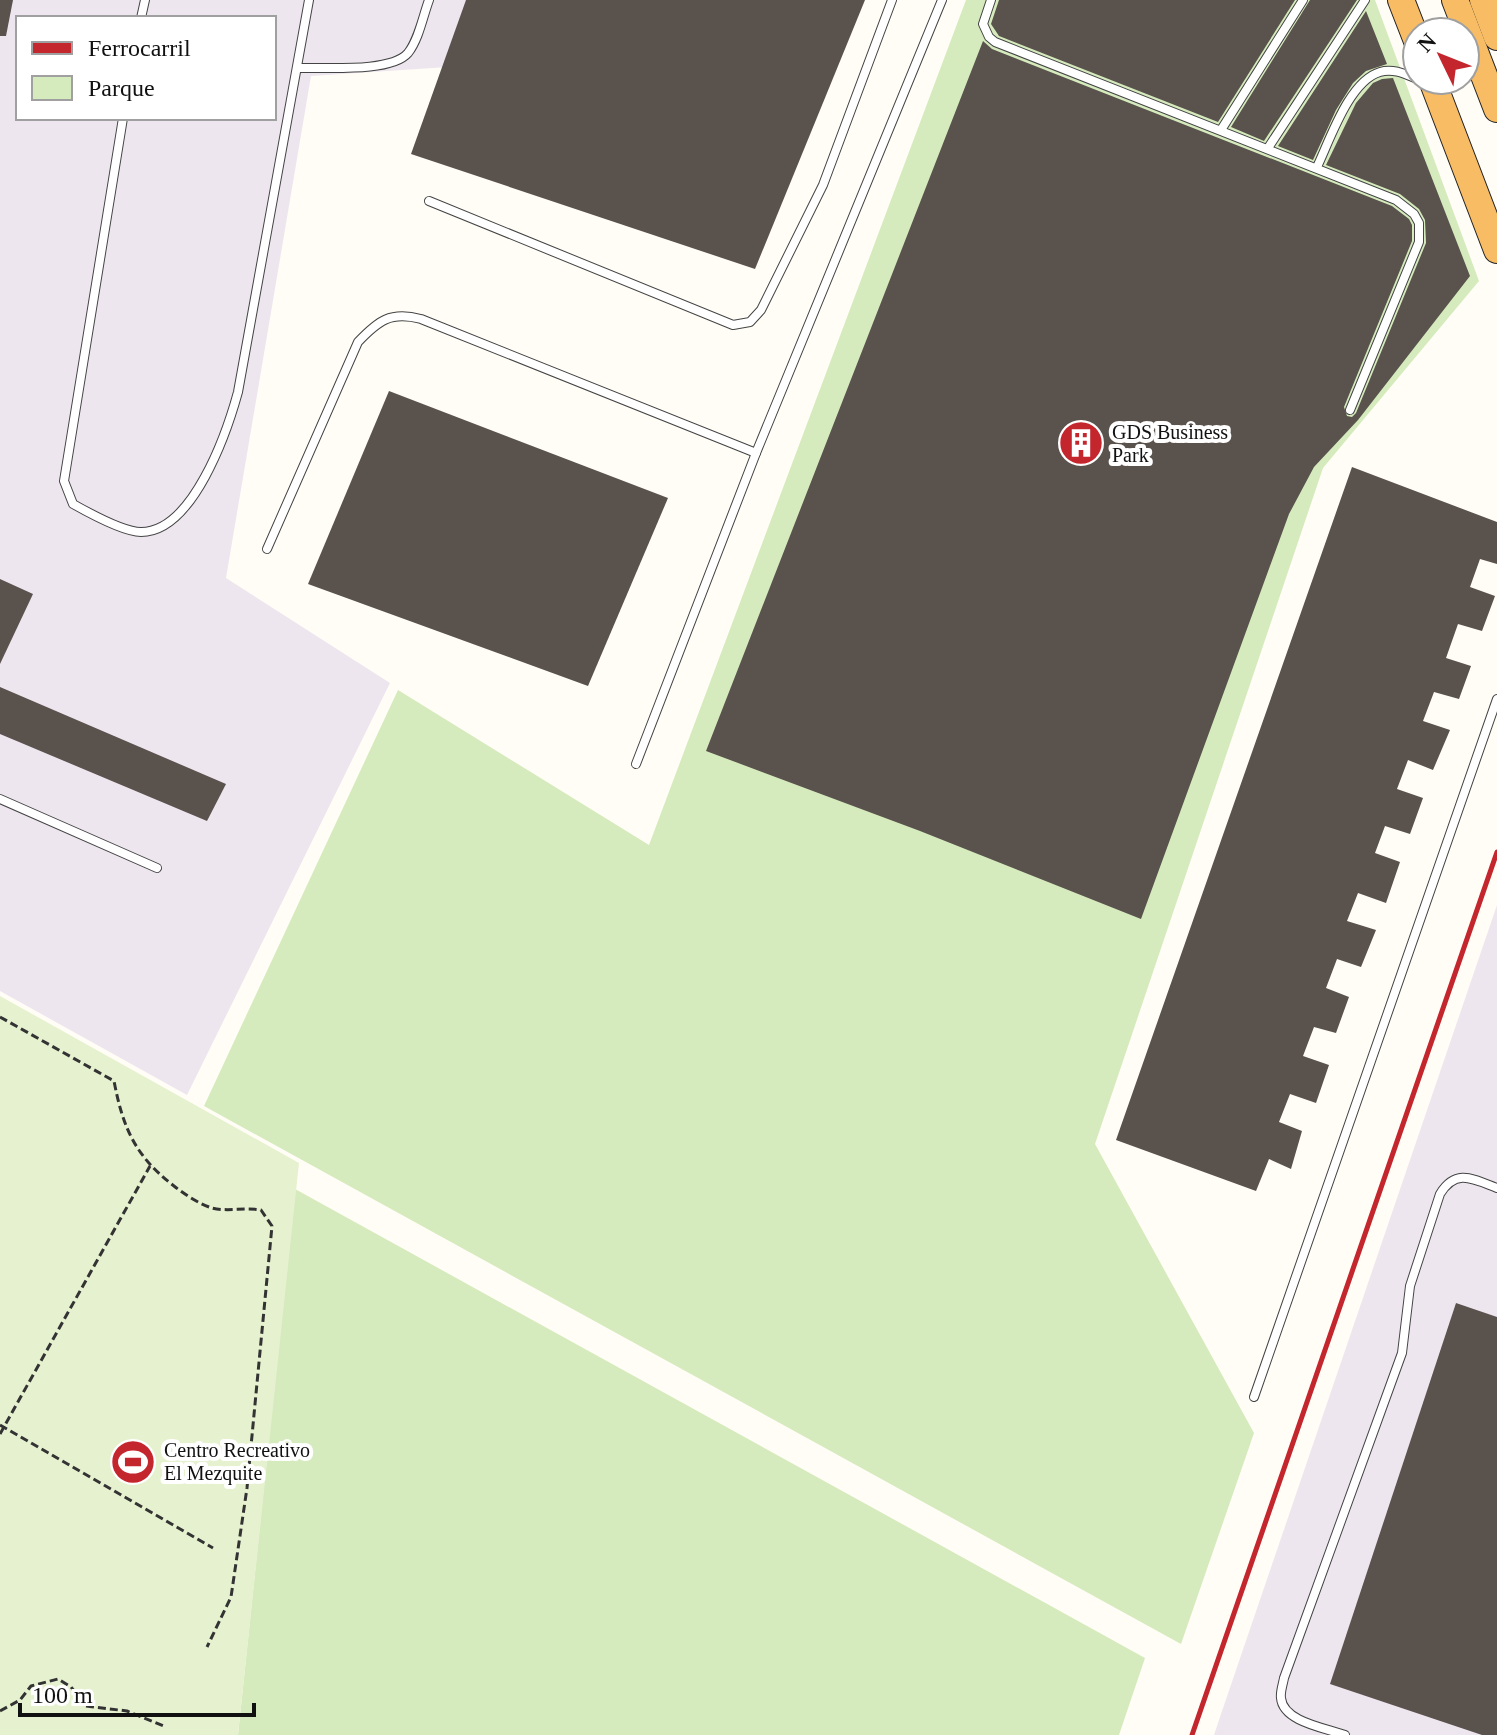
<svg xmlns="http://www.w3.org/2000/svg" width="1497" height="1735" viewBox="0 0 1497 1735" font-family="Georgia,serif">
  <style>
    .industrial { fill: #eee6ef; fill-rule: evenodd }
    .green { fill: #d5ebbd }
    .pitch { fill: #e6f2cf }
    .building { fill: #5a524d }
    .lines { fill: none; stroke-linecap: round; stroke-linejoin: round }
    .service-casing { stroke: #444; stroke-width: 10 }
    .trunk-casing { stroke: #222; stroke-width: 28 }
    .path { stroke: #333; stroke-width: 3; stroke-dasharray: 8 4; stroke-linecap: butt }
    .service { stroke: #fff; stroke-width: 8 }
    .trunk { stroke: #f7bc64; stroke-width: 26 }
    .rail { stroke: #c4262e; stroke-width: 5 }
    .labels { text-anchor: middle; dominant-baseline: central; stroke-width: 8; stroke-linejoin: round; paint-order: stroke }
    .poi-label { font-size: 20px; fill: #111; stroke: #fff; text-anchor: start }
  </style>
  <rect width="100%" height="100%" fill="#fffdf5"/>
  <g class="industrial">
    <path d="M 0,0 L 473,0 L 448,67 L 311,76 L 226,578 L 390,683 L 187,1095 L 0,991 ZM 18,18 L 274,18 L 274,118 L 18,118 Z"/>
    <polygon points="1497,905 1497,1735 1214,1735 1220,1717"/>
  </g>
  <g class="green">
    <polygon points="966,0 1375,0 1479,281 1323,468 1095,1144 1254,1433 1181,1644 204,1106 398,690 649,845"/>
    <polygon points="295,1189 1145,1658 1119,1735 238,1735"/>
  </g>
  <polygon class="pitch" points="0,996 299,1163 238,1735 0,1735"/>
  <g class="building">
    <polygon points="0,0 13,0 6,36 0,36"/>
    <polygon points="466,0 865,0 755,269 411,154"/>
    <polygon points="999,0 1295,0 1218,122 999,36 991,24"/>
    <polygon points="1310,0 1357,0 1264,141 1231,127"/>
    <polygon points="1366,11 1387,64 1366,71 1353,83 1336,110 1313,160 1278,146"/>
    <polygon points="983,41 992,49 1392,206 1409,219 1412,225 1412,241 1344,407 1347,416 1352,417 1356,413 1426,243 1425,220 1419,209 1400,194 1326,165 1356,103 1373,83 1382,79 1393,78 1470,276 1358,420 1314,467 1289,514 1141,919 920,831 706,751"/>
    <polygon points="389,391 668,498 588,686 308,584"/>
    <polygon points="1352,467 1497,522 1497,564 1480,559 1470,587 1495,596 1482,631 1458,624 1446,658 1471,666 1459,699 1434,692 1423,721 1450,730 1433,770 1408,760 1397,789 1423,798 1410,834 1385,826 1375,853 1400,862 1386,903 1358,893 1347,921 1376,930 1361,967 1337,959 1326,988 1349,997 1336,1033 1314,1027 1303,1056 1329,1065 1316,1103 1290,1094 1279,1122 1302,1131 1291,1169 1269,1159 1256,1191 1116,1140"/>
    <polygon points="0,579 33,594 0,664"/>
    <polygon points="0,687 226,784 207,821 0,734"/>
    <polygon points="1456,1303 1497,1317 1497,1735 1482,1735 1330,1684"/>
  </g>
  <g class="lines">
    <g class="service-casing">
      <g id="service">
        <polyline points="991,0 983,24 989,37 995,42 1396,200 1414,214 1419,223 1419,242 1350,410"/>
        <polyline points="141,18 145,0"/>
        <path d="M 298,68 C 324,67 391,73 408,53 C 419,39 423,16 429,0"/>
        <path d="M 123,118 L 64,481 L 73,504 C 89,513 123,532 141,532 C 193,532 227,432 238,392 L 309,0"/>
        <polyline points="1221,130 1303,0"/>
        <polyline points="1268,148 1365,0"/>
        <path d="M 1317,167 C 1330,140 1349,81 1380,72 C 1393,68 1405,74 1417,79"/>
        <polyline points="429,201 733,325 750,322 761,310 823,185 892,0"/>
        <path d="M 267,549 L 358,342 C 378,321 390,311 421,319 L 756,453"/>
        <polyline points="636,764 756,453 942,0"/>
        <polyline points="0,799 157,868"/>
        <polyline points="1254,1397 1497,699"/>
        <path d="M 1345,1735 C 1326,1728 1283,1722 1281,1698 C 1280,1692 1283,1684 1284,1678 L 1402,1353 L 1410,1286 L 1440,1194 C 1456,1168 1473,1179 1497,1188"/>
      </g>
    </g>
    <g class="trunk-casing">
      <g id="trunk">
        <polyline points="1401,0 1417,41"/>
        <polyline points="1455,0 1497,109"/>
        <polyline points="1483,0 1497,37"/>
        <polyline points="1432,80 1497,250"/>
      </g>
    </g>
    <g class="path">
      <path d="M 0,1017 L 114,1081 C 123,1128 135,1156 174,1186 C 184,1194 199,1204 212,1208 C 228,1212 244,1207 261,1210 L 272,1226 L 247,1488 L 231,1597 L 207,1647"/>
      <polyline points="0,1425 213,1548"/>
      <polyline points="0,1434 150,1166"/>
      <polyline points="0,1711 20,1700 31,1686 58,1679 71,1687 86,1706 127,1711 164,1726"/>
    </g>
    <use href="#service" class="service"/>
    <use href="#trunk" class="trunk"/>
    <polyline class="rail" points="1192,1735 1497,852"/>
  </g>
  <defs>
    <g id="building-disc" transform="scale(2.3)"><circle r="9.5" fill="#c4262e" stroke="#fff"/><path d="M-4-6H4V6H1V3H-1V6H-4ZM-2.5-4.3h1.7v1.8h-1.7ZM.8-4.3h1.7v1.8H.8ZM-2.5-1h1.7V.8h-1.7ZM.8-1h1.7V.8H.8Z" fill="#fff"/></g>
    <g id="stadium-disc" transform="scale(2.3)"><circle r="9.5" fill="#c4262e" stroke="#fff"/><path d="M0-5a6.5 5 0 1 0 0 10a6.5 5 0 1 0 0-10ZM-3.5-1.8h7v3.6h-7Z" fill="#fff"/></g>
  </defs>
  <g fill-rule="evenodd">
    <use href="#building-disc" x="1081" y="443"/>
    <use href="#stadium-disc" x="133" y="1462"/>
  </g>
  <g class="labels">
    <g class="poi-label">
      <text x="1112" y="432">GDS Business<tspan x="1112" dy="23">Park</tspan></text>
      <text x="164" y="1450">Centro Recreativo<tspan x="164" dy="23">El Mezquite</tspan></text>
    </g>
  </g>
  <rect x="16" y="16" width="260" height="104" fill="#ffffff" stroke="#a0a0a0" stroke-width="2"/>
  <rect x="32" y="42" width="40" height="12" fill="#c4262e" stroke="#a0a0a0" stroke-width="2"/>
  <text x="88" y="56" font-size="24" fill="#111111">Ferrocarril</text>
  <rect x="32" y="76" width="40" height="24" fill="#d5ebbd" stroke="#a0a0a0" stroke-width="2"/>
  <text x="88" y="96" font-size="24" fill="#111111">Parque</text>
  <g transform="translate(1441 56) rotate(313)"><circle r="38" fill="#ffffff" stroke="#a0a0a0" stroke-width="2"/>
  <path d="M0-6L14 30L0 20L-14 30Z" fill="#c4262e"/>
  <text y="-12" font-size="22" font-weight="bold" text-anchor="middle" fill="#111111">N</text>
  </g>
  <path d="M20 1703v12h234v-12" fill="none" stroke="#111111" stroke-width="4"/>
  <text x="32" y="1703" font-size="24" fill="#111111" stroke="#ffffff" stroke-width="6" paint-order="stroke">100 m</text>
</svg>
